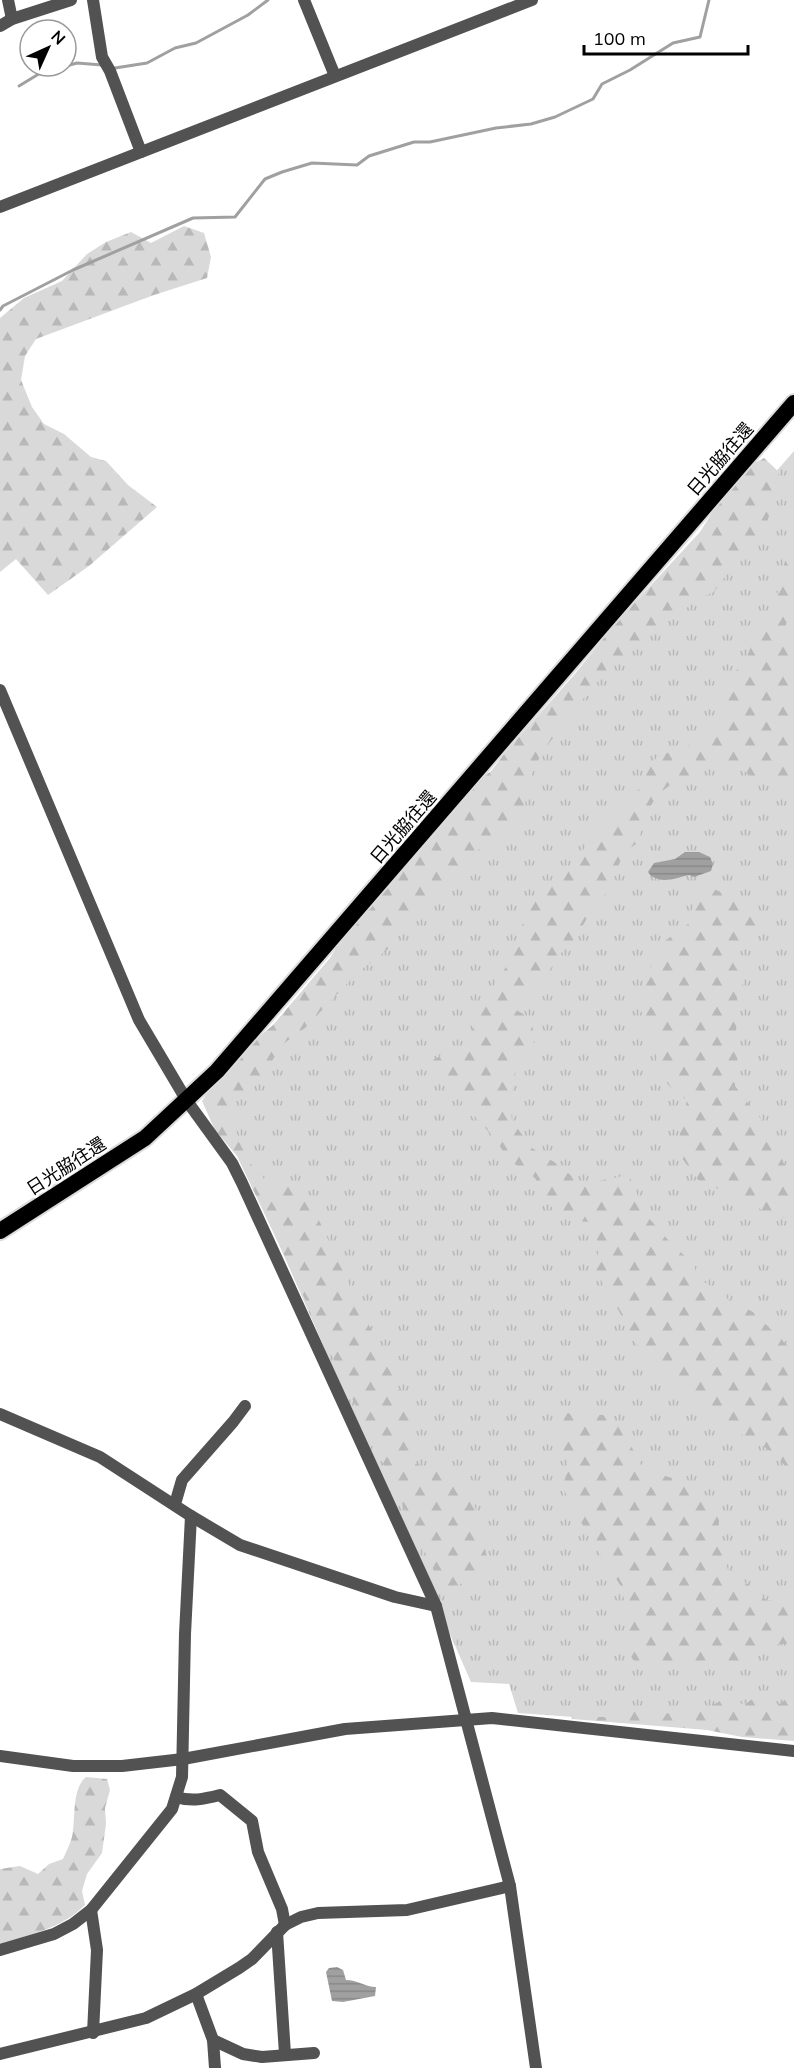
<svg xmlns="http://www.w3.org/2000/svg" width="794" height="2068" viewBox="0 0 794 2068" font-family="Mulish,'Noto Sans JP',sans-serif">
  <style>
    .grass { fill: url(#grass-tufts) }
    .forest { fill: url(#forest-firs) }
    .water { fill: url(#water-rules) }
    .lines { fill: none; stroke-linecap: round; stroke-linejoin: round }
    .stream { stroke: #a0a0a0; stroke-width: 3 }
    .trunk-casing { stroke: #dbdbdb; stroke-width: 20 }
    .minor { stroke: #525252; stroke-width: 12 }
    .tertiary { stroke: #525252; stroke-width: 12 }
    .trunk { stroke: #000; stroke-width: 16 }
    .labels { text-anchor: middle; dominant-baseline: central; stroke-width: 5; stroke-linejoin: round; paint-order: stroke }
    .street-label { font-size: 18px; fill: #000; stroke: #fff }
  </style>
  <defs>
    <pattern id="grass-tufts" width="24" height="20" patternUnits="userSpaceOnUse" patternTransform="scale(1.5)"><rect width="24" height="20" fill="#d9d9d9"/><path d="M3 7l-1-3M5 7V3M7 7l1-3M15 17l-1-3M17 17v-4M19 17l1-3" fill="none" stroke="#b8b8b8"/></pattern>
    <pattern id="forest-firs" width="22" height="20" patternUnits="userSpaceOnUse" patternTransform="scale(1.5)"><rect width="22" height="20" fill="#d9d9d9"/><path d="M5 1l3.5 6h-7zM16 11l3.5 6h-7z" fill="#b8b8b8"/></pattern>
    <pattern id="water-rules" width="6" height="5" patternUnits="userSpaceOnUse" patternTransform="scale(1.5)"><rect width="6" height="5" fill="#a0a0a0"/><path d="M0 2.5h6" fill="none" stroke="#888"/></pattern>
  </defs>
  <rect width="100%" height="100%" fill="#fff"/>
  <polygon class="grass" points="794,451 794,1729 658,1723 518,1713 509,1684 471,1682 217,1103 245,1076"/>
  <g class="forest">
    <polygon points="184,226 204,233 211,257 207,278 154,295 36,339 25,356 21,380 32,407 44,424 64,434 91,457 106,461 128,485 157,507 89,566 48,595 16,559 0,572 0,318 24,298 62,281 87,254 106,242 131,232 151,243"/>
    <path d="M 764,458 L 779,472 L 779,489 L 766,524 L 753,538 L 714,592 L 704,596 L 644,637 L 594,685 L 542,752 L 524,792 L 526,808 L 518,826 L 487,841 L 455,875 L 416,907 L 392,946 L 357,973 L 305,1028 L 283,1044 L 268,1067 L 229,1108 C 240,1142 244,1167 276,1188 L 292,1185 L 306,1193 L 413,1418 L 412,1462 L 470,1485 L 491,1574 L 443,1590 L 237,1156 L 215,1130 L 202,1101 L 211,1086 L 242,1051 L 273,1025 L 330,958 L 344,935 L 394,877 L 413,859 L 443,824 L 473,785 L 491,771 L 508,749 L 574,675 L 615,624 L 700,532 L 713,511 L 749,466 Z"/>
    <polygon points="794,557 794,586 784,611 790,650 794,657 793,776 776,785 764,776 752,777 735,764 718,759 697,773 678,779 657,795 643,820 639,842 624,852 608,891 589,915 574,940 561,953 547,974 528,995 511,1007 532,1019 534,1045 516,1070 510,1100 512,1121 532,1148 554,1162 582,1184 629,1175 646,1215 669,1241 689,1260 703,1281 729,1300 753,1312 794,1352 794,1470 790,1470 766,1448 739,1433 723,1428 685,1388 645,1359 613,1300 595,1270 599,1249 593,1222 572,1221 549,1205 535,1178 509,1160 495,1139 448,1086 426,1074 434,1059 466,1045 487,996 506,967 525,918 536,899 554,879 578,862 587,841 640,788 650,763 661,755 687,746 706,732 726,713 721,691 732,674 745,663 751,646 773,610 786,561"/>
    <path d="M 707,887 C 734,896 749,903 759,930 L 752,941 L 738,946 L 733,963 L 744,981 L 737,996 L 738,1019 L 734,1040 L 738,1063 L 735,1086 C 743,1097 752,1107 761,1119 C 767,1126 769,1136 774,1144 C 788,1167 794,1191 788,1217 L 774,1218 L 762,1211 L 750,1198 L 734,1196 L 698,1180 L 682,1158 L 678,1143 L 687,1100 L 673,1090 L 656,1071 L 657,1043 L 639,1007 L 643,984 L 662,943 L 688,924 L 697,890 Z"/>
    <polygon points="564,1413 603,1415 619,1423 641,1465 662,1475 696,1485 712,1502 719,1520 718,1538 729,1573 756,1589 766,1600 786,1602 794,1601 794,1643 772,1645 735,1663 719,1666 696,1665 673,1667 656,1661 635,1662 624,1647 627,1617 622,1588 587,1533 563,1488 568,1464 559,1445 560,1427"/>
    <polygon points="794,1693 794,1741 742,1737 707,1730 572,1719 571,1714 578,1707 597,1717 605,1717 640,1706 661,1715 693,1707 711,1706 720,1701 740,1704 747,1703 755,1697 771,1700 778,1705"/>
    <path d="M 86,1777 L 107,1779 L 110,1790 L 105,1808 L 106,1824 L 102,1853 L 87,1874 L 82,1891 L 85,1905 C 61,1929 31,1934 0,1944 L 0,1869 L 20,1866 L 38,1874 L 49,1864 L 63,1859 C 66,1852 70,1844 72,1837 C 76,1820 71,1789 86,1777 Z"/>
  </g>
  <g class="water">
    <path d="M 685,852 L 699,852 L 710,857 L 713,864 L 711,871 L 694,877 L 689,875 C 675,878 664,884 651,876 L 648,872 L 654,863 L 675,859 Z"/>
    <path d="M 337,1967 L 343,1970 L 346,1980 C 357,1980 366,1987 376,1987 L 375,1996 L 343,2002 L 332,2001 L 326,1972 L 329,1968 Z"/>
  </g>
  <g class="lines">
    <g class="stream">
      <polyline points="66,66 77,63 102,65"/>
      <polyline points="115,68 147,63 175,48 196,43 248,15 268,0"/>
      <polyline points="19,86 42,72 65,66"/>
      <polyline points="0,310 3,306 73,270 193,218 235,217 265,179 282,172 312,163 357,165 369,156 414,142 430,142 496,128 531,124 555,117 593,99 602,84 630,70 673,43 700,37 709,0"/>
    </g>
    <g class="trunk-casing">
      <polyline id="trunk" points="0,1231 145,1138 217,1071 794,403"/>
    </g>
    <g class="minor">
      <polyline points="8,0 12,19"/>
      <polyline points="93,0 102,57 110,71 141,152"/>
      <polyline points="304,0 335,76"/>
      <polyline points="0,26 12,19 71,0"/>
      <polyline points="0,207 532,0"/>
      <polyline points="0,1414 100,1457 191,1516 240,1545 395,1597 436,1606"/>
      <polyline points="175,1504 182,1480 233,1422 245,1406"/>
      <path d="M 176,1797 C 192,1802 204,1799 220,1795 L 252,1821 L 258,1852 L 282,1909 L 285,1925"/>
      <polyline points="91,1910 97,1950 93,2033"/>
      <polyline points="277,1932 285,2054"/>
      <polyline points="0,1950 54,1934 73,1924 91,1910 172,1809 182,1777 185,1634 191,1516"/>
      <polyline points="196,1994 213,2040 215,2068"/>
      <polyline points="213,2040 243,2054 262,2057 314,2053"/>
      <polyline points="0,2054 146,2018 196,1994 239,1968 252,1959 285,1925 301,1917 318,1913 407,1910 510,1886"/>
    </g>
    <g class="tertiary">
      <polyline points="0,690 139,1020 187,1101 232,1163 242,1183 436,1606 510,1886 536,2068"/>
      <polyline points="0,1756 73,1766 122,1766 183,1759 345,1729 492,1718 794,1751"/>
    </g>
    <use href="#trunk" class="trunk"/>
  </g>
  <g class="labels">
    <g class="street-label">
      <text transform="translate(720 459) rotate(-49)">日光脇往還</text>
      <text transform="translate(403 827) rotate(-49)">日光脇往還</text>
      <text transform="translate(66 1166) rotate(-33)">日光脇往還</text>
    </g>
  </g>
  <g transform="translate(48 48) rotate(45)"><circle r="28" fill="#ffffff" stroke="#999999" stroke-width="1.5"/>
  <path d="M0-4.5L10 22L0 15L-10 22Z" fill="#000000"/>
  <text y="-9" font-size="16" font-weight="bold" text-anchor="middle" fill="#000000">N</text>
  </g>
  <path d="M584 45v9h164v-9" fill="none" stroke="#000000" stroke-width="3"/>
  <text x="593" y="45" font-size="18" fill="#000000" stroke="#ffffff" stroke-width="4.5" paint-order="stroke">100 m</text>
</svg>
